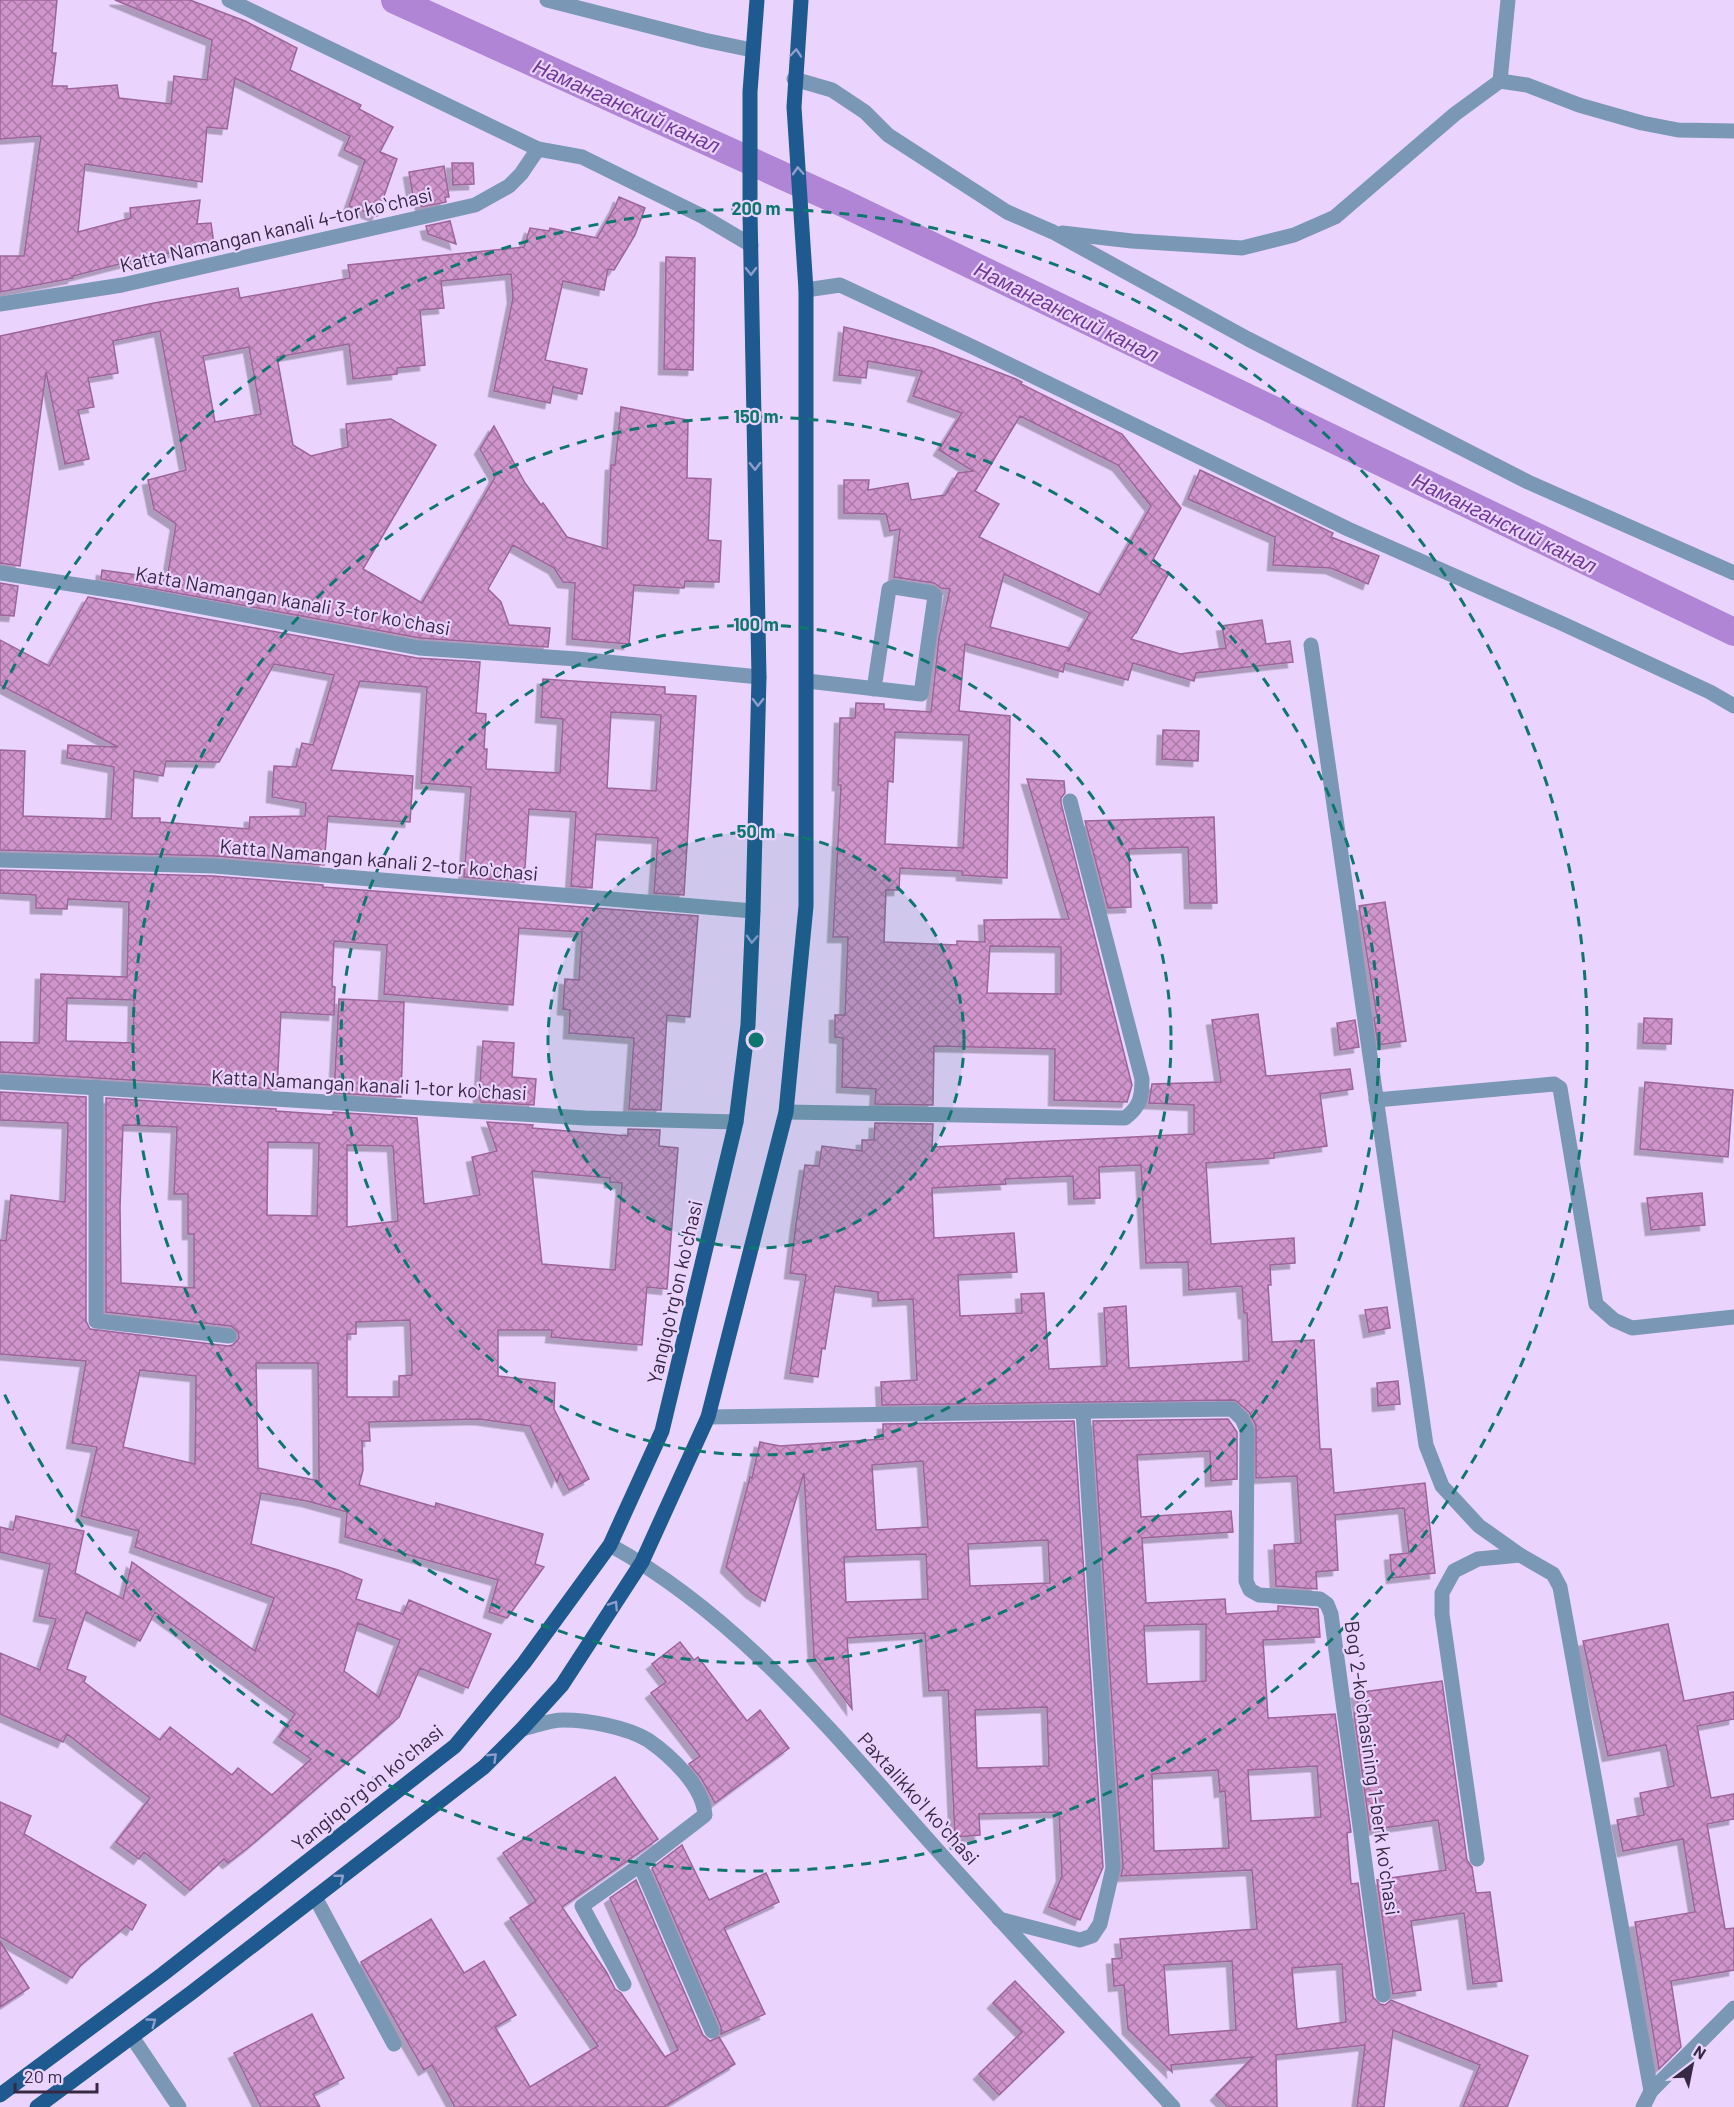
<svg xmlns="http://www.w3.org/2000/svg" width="1734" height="2107" viewBox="0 0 1734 2107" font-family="Barlow,sans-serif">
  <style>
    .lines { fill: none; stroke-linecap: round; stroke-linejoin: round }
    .canal { stroke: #b185d5; stroke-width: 28 }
    .building { fill: url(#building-cross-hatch); stroke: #9c6599; stroke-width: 1.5; fill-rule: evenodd; filter: url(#shadow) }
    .service { stroke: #7a97b5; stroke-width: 15 }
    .minor { stroke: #7a97b5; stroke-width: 15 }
    .tertiary { stroke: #7a97b5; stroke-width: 15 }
    .primary { stroke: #1e5a8f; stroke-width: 15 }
    .oneway { stroke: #8e9dcc }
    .ring { fill: none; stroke: #0f766e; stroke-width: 3; stroke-dasharray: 10 8 }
    .labels { text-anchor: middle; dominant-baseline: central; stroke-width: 4.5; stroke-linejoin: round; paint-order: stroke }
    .street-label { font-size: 20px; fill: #372843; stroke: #ead4fe }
    .water-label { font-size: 21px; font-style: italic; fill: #703897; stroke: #ead4fe }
    .centre { fill: #0f766e; stroke: #ead4fe; stroke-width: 3 }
    .ring-label { font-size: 18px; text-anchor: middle; font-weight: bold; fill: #0f766e; stroke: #ead4fe; stroke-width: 4.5; stroke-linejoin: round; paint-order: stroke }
  </style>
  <defs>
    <pattern id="building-cross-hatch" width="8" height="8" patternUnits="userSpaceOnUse" patternTransform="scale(1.5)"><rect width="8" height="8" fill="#d095cc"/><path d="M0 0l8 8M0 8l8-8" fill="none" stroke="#aa7aa7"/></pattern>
    <filter id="shadow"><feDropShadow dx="-5.5" dy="5.5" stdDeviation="0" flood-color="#0004"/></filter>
  </defs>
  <rect width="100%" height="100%" fill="#ead4fe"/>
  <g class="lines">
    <polyline class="canal" points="395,0 843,203 1734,632"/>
  </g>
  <g class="building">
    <polygon points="0,0 57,0 52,53 56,53 52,86 67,86 67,89 117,85 119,98 171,104 174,76 207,80 212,40 115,0 190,0 245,21 297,48 290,70 361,105 359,109 393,127 380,152 397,159 377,216 349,206 365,160 344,150 350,136 235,78 227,129 207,127 202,182 85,164 78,232 131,218 130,208 200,200 197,224 211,223 214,244 135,260 73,276 73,278 0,292 0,256 24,256 41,136 0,139"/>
    <polygon points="452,163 473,163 474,184 453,185"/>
    <polygon points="444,166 449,197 445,197 446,202 422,207 420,201 414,202 409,172"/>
    <path d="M 619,197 L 645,208 L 635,235 L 614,270 L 608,269 L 604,290 L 563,281 L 545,360 L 587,369 L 582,394 L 553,387 L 550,403 L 494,391 L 513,298 L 511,274 L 441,281 L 444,308 L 420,310 L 425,365 L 397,368 L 397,374 L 353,379 L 349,344 L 277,357 L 293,445 L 311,456 L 348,447 L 346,424 L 391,419 L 436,445 L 363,569 L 422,603 L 494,479 L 495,475 L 480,449 L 494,426 L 525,483 L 541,505 L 543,503 L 567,537 L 607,549 L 611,465 L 615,465 L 621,407 L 688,420 L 687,478 L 711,479 L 708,540 L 721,541 L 719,582 L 685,581 L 684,588 L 634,585 L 629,644 L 572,639 L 575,583 L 563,582 L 554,568 L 513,545 L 488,589 L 501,602 L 509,625 L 550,628 L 548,647 L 420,638 L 101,579 L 102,570 L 167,579 L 176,524 L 154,509 L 148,480 L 186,470 L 160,331 L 113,341 L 118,373 L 88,378 L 94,407 L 78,410 L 89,459 L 65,464 L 46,372 L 20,566 L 0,563 L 0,336 L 154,303 L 238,288 L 240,298 L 350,278 L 348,265 L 524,247 L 530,228 L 549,231 L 550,228 L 597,238 L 615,207 ZM 249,347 L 261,414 L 215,422 L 203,356 Z"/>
    <polygon points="450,221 456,244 428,234 426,226"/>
    <polygon points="666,257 695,258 693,370 664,369"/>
    <path d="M 844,327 L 933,348 L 1016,379 L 1022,382 L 1021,384 L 1122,434 L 1181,508 L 1151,563 L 1169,573 L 1136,633 L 1135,633 L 1131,639 L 1180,654 L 1226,648 L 1222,626 L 1262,620 L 1266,644 L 1290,641 L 1293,662 L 1196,673 L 1194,681 L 1133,663 L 1128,680 L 1065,663 L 1063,672 L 965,644 L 959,711 L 1010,716 L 1007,878 L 962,875 L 962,871 L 900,868 L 899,890 L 886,890 L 884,942 L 957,945 L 957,941 L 985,942 L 984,920 L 1069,919 L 1027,779 L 1064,781 L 1065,793 L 1061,798 L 1061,803 L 1132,1085 L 1127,1102 L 1054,1100 L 1055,1049 L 934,1046 L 933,1105 L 875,1104 L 876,1089 L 842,1087 L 843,1038 L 835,1037 L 835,1015 L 845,1015 L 848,937 L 833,937 L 841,785 L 838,785 L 840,718 L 855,718 L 856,703 L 884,704 L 884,709 L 931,712 L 939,638 L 950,589 L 941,588 L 934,583 L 894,577 L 900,529 L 890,531 L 886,514 L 844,513 L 844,480 L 869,480 L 868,490 L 908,483 L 911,500 L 945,495 L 958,473 L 973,471 L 939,450 L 962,413 L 913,396 L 922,371 L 868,361 L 866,378 L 839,375 ZM 1020,416 L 1118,465 L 1151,506 L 1100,595 L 979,537 L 999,504 L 975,491 ZM 1004,574 L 1090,613 L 1068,652 L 1069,648 L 990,627 ZM 895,732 L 969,735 L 963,848 L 885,844 L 888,781 L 893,782 ZM 990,946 L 1061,947 L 1061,994 L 987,993 Z"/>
    <polygon points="1200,470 1333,533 1331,537 1379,556 1368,584 1331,568 1273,565 1275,537 1188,499"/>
    <polygon points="0,583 18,586 14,616 0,615"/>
    <path d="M 88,597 L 417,658 L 480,662 L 476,713 L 486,714 L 484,749 L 487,749 L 486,769 L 560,773 L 563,719 L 541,717 L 543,679 L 665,687 L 665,694 L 696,696 L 684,895 L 654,893 L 658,838 L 596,834 L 592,888 L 571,886 L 576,812 L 529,809 L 524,882 L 464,877 L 471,787 L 421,783 L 427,687 L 360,681 L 331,770 L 413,776 L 410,822 L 328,816 L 324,865 L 215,856 L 0,850 L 0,750 L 25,751 L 23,816 L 111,819 L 114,767 L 67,758 L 68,745 L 118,747 L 0,685 L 0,640 L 49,666 ZM 274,664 L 334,675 L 313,745 L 302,743 L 296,767 L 274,766 L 272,797 L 306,803 L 305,816 L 250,817 L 249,829 L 160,822 L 160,818 L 132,818 L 134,771 L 163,776 L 166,761 L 219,762 ZM 611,712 L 661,715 L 656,791 L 607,788 Z"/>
    <polygon points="1163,730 1199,731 1198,761 1162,759"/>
    <polygon points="1214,817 1217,903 1190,903 1188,847 1129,849 1131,907 1108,908 1085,821"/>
    <path d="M 0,870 L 213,876 L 323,885 L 323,887 L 698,916 L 690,1017 L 667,1015 L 661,1110 L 629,1109 L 634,1038 L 569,1033 L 570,1010 L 563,1009 L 565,979 L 579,980 L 582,932 L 519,928 L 513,1005 L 384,994 L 387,945 L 334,941 L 332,986 L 335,987 L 334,1015 L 281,1012 L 277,1089 L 0,1072 L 0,1042 L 39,1043 L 41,974 L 127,977 L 129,902 L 68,899 L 67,909 L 36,908 L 36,895 L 0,893 ZM 67,998 L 134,1000 L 133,1043 L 66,1041 Z"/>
    <polygon points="1385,902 1406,1041 1378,1045 1374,1018 1377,1017 1359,906"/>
    <polygon points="339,999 404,1002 401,1097 334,1093"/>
    <path d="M 1258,1014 L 1266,1076 L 1350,1069 L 1353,1089 L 1320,1094 L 1327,1146 L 1274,1153 L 1274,1158 L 1206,1163 L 1211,1244 L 1294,1238 L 1295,1263 L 1270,1265 L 1271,1285 L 1268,1285 L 1272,1342 L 1314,1340 L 1320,1449 L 1331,1449 L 1334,1493 L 1425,1483 L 1435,1573 L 1392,1578 L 1390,1555 L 1409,1553 L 1404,1508 L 1335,1515 L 1338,1570 L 1316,1572 L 1317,1589 L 1276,1586 L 1274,1545 L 1301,1543 L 1297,1476 L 1256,1478 L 1256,1426 L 1249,1412 L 1235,1400 L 882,1405 L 881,1382 L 917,1380 L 913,1299 L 878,1301 L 878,1292 L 835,1286 L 825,1349 L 822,1348 L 818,1377 L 790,1373 L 806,1275 L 790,1273 L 796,1224 L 805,1165 L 819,1166 L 822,1146 L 862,1151 L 862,1140 L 874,1140 L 875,1123 L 933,1124 L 932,1147 L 1194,1134 L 1194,1105 L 1149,1103 L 1152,1084 L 1221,1082 L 1212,1020 ZM 1141,1165 L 1146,1263 L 1188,1262 L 1189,1290 L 1242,1286 L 1244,1313 L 1247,1313 L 1249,1361 L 1129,1368 L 1126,1306 L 1104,1308 L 1107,1366 L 1049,1369 L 1044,1293 L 1021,1294 L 1022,1313 L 960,1316 L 958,1275 L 1017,1272 L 1014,1233 L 934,1238 L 932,1188 L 1006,1184 L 1005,1179 L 1073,1176 L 1074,1199 L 1100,1198 L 1099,1167 Z"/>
    <polygon points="1644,1018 1672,1019 1671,1044 1643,1043"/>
    <polygon points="1355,1020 1359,1047 1340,1050 1337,1023"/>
    <polygon points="483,1041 514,1043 512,1077 536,1079 534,1105 481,1102 479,1097"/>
    <polygon points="1645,1082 1733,1090 1728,1157 1640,1149"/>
    <path d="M 0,1092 L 86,1097 L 86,1321 L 90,1329 L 228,1346 L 233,1345 L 239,1338 L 238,1332 L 231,1326 L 106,1312 L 106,1098 L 276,1109 L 276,1111 L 333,1115 L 333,1112 L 417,1118 L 424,1204 L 480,1195 L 472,1157 L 497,1151 L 487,1122 L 533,1125 L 532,1128 L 628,1136 L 628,1129 L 660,1130 L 659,1146 L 678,1148 L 667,1289 L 647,1287 L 642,1345 L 551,1337 L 552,1330 L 498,1330 L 498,1376 L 555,1383 L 554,1409 L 589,1479 L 569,1490 L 560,1473 L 557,1482 L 530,1426 L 479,1419 L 369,1422 L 370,1441 L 362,1441 L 363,1470 L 359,1485 L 435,1507 L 436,1503 L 543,1534 L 535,1564 L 544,1567 L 507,1618 L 489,1612 L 498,1580 L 345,1537 L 347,1512 L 307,1501 L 261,1493 L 251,1544 L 338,1570 L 362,1580 L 356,1599 L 403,1614 L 409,1600 L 491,1634 L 468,1688 L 420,1668 L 399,1717 L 249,1847 L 228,1863 L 224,1859 L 190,1890 L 144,1852 L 139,1859 L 116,1842 L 150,1798 L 67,1734 L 63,1742 L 0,1714 L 0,1653 L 40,1670 L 56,1619 L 39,1616 L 50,1564 L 0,1552 L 0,1527 L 13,1530 L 16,1516 L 84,1531 L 75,1573 L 123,1599 L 132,1562 L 255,1651 L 274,1598 L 135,1547 L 139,1531 L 81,1516 L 97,1447 L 72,1443 L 86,1361 L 0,1354 L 0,1240 L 6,1241 L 11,1195 L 65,1202 L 68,1123 L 0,1120 ZM 123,1125 L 177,1127 L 174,1194 L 188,1194 L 188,1234 L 194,1234 L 194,1288 L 121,1283 L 120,1207 ZM 268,1142 L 319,1143 L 317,1216 L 267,1215 ZM 347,1145 L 393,1146 L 398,1221 L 347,1227 ZM 532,1171 L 610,1178 L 610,1182 L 622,1183 L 615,1270 L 542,1264 ZM 410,1320 L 412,1375 L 399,1376 L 399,1397 L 347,1397 L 347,1334 L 356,1334 L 356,1322 ZM 256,1363 L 318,1363 L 319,1481 L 258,1468 ZM 140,1370 L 196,1376 L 195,1464 L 123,1447 ZM 86,1612 L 140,1641 L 155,1612 L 295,1714 L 279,1737 L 311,1759 L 272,1795 L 238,1768 L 232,1775 L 170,1727 L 160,1740 L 84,1682 L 86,1677 L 67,1669 ZM 358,1623 L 400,1640 L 379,1697 L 344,1671 Z"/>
    <polygon points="1702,1193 1705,1225 1651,1230 1647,1198"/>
    <polygon points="1387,1307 1390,1328 1369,1332 1365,1310"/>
    <polygon points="1398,1381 1400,1404 1378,1406 1377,1383"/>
    <path d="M 1228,1419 L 1237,1432 L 1237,1479 L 1211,1481 L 1210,1451 L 1137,1455 L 1141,1517 L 1231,1511 L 1233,1532 L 1142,1538 L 1146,1603 L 1225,1599 L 1226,1614 L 1278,1611 L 1278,1606 L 1318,1609 L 1320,1637 L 1263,1640 L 1268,1718 L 1335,1714 L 1351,1832 L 1347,1833 L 1351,1884 L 1358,1883 L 1373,1997 L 1380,2004 L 1385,2005 L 1391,2000 L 1528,2056 L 1507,2107 L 1463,2107 L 1480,2065 L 1393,2030 L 1384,2107 L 1357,2107 L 1365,2045 L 1276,2055 L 1277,2107 L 1228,2107 L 1216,2095 L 1253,2057 L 1171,2065 L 1172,2072 L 1128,2029 L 1124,1985 L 1114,1986 L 1112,1959 L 1122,1958 L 1120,1939 L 1257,1929 L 1252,1870 L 1121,1876 L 1123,1867 L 1093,1421 ZM 1206,1624 L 1206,1681 L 1147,1684 L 1144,1626 ZM 1317,1766 L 1321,1817 L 1251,1821 L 1248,1770 ZM 1218,1770 L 1220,1792 L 1225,1791 L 1229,1848 L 1154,1851 L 1152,1774 ZM 1232,1961 L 1236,2030 L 1169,2035 L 1164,1965 ZM 1342,1964 L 1346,2022 L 1297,2029 L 1292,1968 Z"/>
    <path d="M 1074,1421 L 1103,1867 L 1080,1920 L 1049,1907 L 1062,1876 L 1059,1812 L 979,1814 L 980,1835 L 955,1837 L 948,1690 L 929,1691 L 925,1633 L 847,1638 L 852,1709 L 814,1658 L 804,1473 L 765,1601 L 751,1592 L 726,1567 L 750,1477 L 752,1478 L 760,1442 L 780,1446 L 883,1439 L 883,1424 ZM 923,1461 L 928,1527 L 876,1530 L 872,1465 ZM 1048,1540 L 1050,1583 L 970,1586 L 968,1544 ZM 926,1554 L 928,1599 L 846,1602 L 844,1557 ZM 1047,1707 L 1049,1766 L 977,1768 L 975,1710 Z"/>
    <polygon points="1668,1624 1684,1701 1734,1692 1734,1719 1697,1726 1711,1798 1734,1794 1734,1819 1707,1824 1725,1929 1734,1928 1734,1970 1671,1981 1681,2047 1659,2069 1635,1922 1695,1912 1683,1839 1623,1851 1617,1820 1644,1815 1640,1793 1674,1786 1666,1745 1608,1756 1583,1641"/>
    <polygon points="680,1642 694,1660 698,1657 747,1721 760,1710 789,1748 715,1803 701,1778 689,1764 700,1756 651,1693 666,1682 652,1664"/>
    <polygon points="1442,1681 1467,1860 1472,1867 1476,1893 1490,1892 1502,1981 1473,1984 1464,1913 1411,1921 1421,1990 1393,1994 1377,1880 1446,1870 1438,1820 1370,1830 1354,1713 1360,1713 1356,1693"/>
    <polygon points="615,1777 658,1839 562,1907 607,1973 615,1989 621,1993 665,2057 678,2050 610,1898 636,1880 703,2035 710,2041 719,2037 735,2064 664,2107 455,2107 432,2065 424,2070 361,1962 431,1919 464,1973 484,1961 516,2015 495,2027 530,2087 598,2046 510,1918 536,1901 503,1853"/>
    <polygon points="0,1802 31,1816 24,1834 146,1905 132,1930 126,1926 80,1966 72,1978 0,1937"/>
    <polygon points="682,1845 709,1900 766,1873 779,1902 724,1928 765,2014 721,2034 721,2027 652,1868"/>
    <polygon points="0,1941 29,1988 0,2007"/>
    <polygon points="1015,1981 1064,2032 999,2095 979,2074 1022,2032 993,2003"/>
    <polygon points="312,2014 344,2078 313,2094 320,2107 261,2107 234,2053"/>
  </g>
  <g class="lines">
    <g class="service">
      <polyline points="807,681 921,694 935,596 932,593 894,587 889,589 874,689"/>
      <path d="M 522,1729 C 535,1726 550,1720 563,1720 C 588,1720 626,1727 648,1740 C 671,1756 703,1786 705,1815 L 640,1865"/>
      <polyline points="315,1897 394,2044"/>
      <polyline points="624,1984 582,1906 640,1865 712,2031"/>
      <polyline points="132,2037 179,2107"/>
      <polyline points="1643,2107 1651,2091 1734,2008"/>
    </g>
    <g class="minor">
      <polyline points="229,0 538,149 582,157 702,216 751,245"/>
      <polyline points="547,0 704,40 752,50"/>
      <polyline points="794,79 832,90 865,112 888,135 1007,212 1053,232 1248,339 1528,482 1734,573"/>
      <polyline points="1500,81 1527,85 1579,105 1642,123 1678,130 1734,131"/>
      <polyline points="1062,233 1132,241 1242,248 1294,235 1335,217 1455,114 1500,81 1508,0"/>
      <polyline points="806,290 840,285 973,347 1348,529 1561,623 1710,692 1734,706"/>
      <polyline points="0,304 122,285 475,205 509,186 521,174 538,149"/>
      <polyline points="0,573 128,593 419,648 577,659 759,677"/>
      <polyline points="1311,645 1426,1445 1442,1486 1479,1526 1520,1555 1553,1574 1560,1587 1651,2091"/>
      <polyline points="0,860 214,866 753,911"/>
      <polyline points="0,1082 585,1118 736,1122"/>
      <polyline points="96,1087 96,1321 229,1336"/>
      <polyline points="1376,1100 1554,1084 1560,1088 1596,1304 1614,1320 1632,1328 1734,1317"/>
      <path d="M 786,1112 L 1125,1118 C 1140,1107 1142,1097 1142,1079 L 1070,801"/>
      <polyline points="708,1417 1232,1409 1242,1419 1247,1430 1246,1581 1250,1590 1259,1595 1320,1599 1327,1604 1331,1614 1383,1995"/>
      <polyline points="1477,1859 1442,1614 1442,1593 1454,1571 1478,1559 1520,1555"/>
      <polyline points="999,1919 1080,1940 1092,1936 1100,1924 1113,1868 1083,1412"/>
    </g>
    <path class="tertiary" d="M 610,1545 C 739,1616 834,1734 931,1843 C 1010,1932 1092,2019 1173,2107"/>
    <g class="primary">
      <polyline points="0,2095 163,1974 455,1746 524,1663 610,1545 662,1431 736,1122 748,1025 753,911 759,677 750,212 750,92 757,0"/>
      <polyline points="37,2107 191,1993 484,1767 522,1729 562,1685 642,1562 708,1417 786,1112 806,906 806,290 794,107 801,0"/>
    </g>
  </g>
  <defs><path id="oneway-chevron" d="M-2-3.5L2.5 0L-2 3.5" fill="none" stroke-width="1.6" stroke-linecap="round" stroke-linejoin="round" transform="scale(1.5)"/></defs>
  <g class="oneway">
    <use href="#oneway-chevron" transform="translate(796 53) rotate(-85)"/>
    <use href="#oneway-chevron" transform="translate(798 171) rotate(-93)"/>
    <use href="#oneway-chevron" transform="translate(751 271) rotate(89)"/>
    <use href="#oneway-chevron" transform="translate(755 466) rotate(89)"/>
    <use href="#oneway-chevron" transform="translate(758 702) rotate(91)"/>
    <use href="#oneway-chevron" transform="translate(752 939) rotate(93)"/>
    <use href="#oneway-chevron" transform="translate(614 1605) rotate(-57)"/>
    <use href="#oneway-chevron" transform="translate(493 1757) rotate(-44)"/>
    <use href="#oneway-chevron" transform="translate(340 1878) rotate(-38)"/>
    <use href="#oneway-chevron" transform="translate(152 2022) rotate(-36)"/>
  </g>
  <circle cx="756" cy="1040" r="208" fill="#0f766e" fill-opacity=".12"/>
  <g class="ring">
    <circle cx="756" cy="1040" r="208"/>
    <circle cx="756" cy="1040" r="415"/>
    <circle cx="756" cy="1040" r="623"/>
    <path d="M3 689A831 831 0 1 1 3 1391"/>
  </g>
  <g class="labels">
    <g class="street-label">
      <text transform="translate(276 229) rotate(-13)">Katta Namangan kanali 4-tor koʻchasi</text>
      <text transform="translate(293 600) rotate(10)">Katta Namangan kanali 3-tor koʻchasi</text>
      <text transform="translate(379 859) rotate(5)">Katta Namangan kanali 2-tor koʻchasi</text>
      <text transform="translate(369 1084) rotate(3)">Katta Namangan kanali 1-tor koʻchasi</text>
      <text transform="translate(674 1292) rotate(-77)">Yangiqoʻrgʻon koʻchasi</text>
      <text transform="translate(1373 1768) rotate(82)">Bogʻ 2-koʻchasining 1-berk koʻchasi</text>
      <text transform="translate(367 1787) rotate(-39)">Yangiqoʻrgʻon koʻchasi</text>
      <text transform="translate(919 1798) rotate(48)">Paxtalikkoʻl koʻchasi</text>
    </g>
    <g class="water-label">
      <text transform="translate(627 105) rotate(24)">Наманганский канал</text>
      <text transform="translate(1067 311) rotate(26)">Наманганский канал</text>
      <text transform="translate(1505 522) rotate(26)">Наманганский канал</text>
    </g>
  </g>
  <circle cx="756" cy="1040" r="9" class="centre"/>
  <g class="ring-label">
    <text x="756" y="215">200 m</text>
    <text x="756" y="423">150 m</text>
    <text x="756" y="631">100 m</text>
    <text x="756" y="838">50 m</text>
  </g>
  <g transform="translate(1692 2065) rotate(32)" stroke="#ead4fe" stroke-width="4.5" paint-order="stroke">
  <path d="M0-4.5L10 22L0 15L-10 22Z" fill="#372843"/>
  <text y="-9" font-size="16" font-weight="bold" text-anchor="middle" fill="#372843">N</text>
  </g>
  <path d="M15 2083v9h82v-9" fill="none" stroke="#372843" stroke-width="3"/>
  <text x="24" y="2083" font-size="18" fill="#372843" stroke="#ead4fe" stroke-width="4.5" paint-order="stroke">20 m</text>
</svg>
